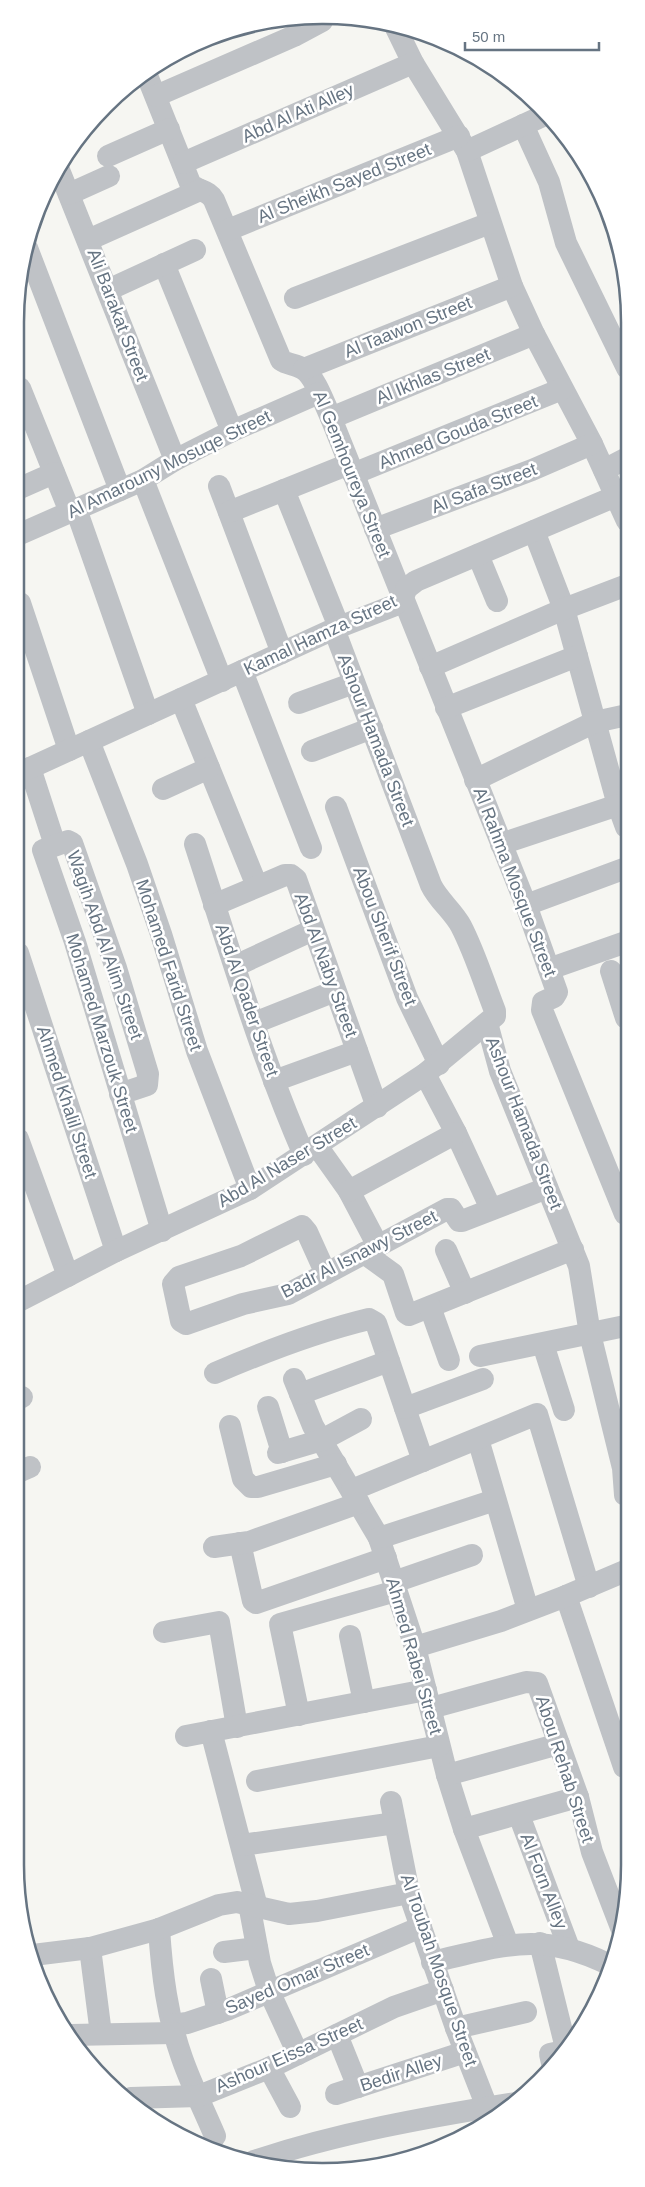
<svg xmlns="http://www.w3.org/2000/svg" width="645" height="2187" viewBox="0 0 645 2187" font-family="Helvetica,sans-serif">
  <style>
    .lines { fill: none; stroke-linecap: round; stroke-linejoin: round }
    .minor { stroke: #bfc2c6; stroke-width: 22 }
    .labels { text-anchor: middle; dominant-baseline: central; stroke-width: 5; stroke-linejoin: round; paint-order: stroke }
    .street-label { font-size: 18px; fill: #667482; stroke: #fff }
    .rim { fill: none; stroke: #667482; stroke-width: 2.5 }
  </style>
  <rect width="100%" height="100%" fill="#f6f6f2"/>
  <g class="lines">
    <g class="minor">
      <polyline points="395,26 413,63 467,151 512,286 534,334 592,444 627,521"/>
      <path d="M 146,73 L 190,183 C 197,192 208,189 214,200 L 281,360 C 288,365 296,364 303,369 C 315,376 325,405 331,418 L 526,905 L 557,992 L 554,997 L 543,1002 L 542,1010 L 625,1214"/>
      <polyline points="156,96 294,36 322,21"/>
      <polyline points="523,125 549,182 566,243 627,368"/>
      <polyline points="467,151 547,114"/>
      <polyline points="108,156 169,129"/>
      <polyline points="183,163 413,63"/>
      <polyline points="59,170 175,460"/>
      <polyline points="69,194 109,176"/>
      <polyline points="228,230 459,136"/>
      <polyline points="88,240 200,190"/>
      <polyline points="27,248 120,490"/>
      <polyline points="164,264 232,431"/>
      <polyline points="108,290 195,250"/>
      <polyline points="295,298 490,223"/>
      <polyline points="304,369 512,286"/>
      <polyline points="20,388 70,512"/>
      <polyline points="331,418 534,334"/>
      <polyline points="604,470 627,458"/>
      <polyline points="353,474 562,389"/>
      <polyline points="143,480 222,681"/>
      <polyline points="219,486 282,653"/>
      <polyline points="20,488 54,473"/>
      <polyline points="284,490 339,627"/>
      <polyline points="76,509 148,714"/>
      <polyline points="229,512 349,464"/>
      <polyline points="375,529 532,470 592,444"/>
      <polyline points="534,531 564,609 618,805 626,827"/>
      <polyline points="20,534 143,480 175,460 232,431 319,393"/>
      <polyline points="478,555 497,601"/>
      <polyline points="20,603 69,750"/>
      <polyline points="430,667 564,609 627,585"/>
      <polyline points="242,671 311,848"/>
      <polyline points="181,699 257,886"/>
      <polyline points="299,703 354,683"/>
      <polyline points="446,708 577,656"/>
      <polyline points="89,741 137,864 161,934 197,1051 250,1189"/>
      <polyline points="312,751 372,728"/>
      <polyline points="30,768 55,845"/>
      <polyline points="19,773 334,629 393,606 402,599 407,588 416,581 616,496"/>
      <polyline points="475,780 595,722 627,715"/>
      <polyline points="163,789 209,768"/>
      <polyline points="336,807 407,998 439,1064"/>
      <path d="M 195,844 C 229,948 260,1054 304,1155"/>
      <polyline points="501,844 618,805"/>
      <polyline points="214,905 285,875 291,875 296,879 377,1107"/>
      <polyline points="526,905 626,868"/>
      <polyline points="18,953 116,1251"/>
      <polyline points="235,966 313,930"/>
      <polyline points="549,969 626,942"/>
      <polyline points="611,971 626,1018"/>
      <polyline points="254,1023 335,991"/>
      <polyline points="487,1023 500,1071 579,1266 590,1334 623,1468 625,1495"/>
      <polyline points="425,1074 456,1133 491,1209"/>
      <polyline points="274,1081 357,1051"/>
      <polyline points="120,1094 147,1085 148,1074 116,968 72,843 68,841 43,850 75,942 162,1231"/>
      <polyline points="18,1139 68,1276"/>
      <polyline points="317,1146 349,1191 378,1246"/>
      <polyline points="349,1191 456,1133"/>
      <polyline points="446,1250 465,1293"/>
      <polyline points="364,1253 393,1274 406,1313 409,1315 573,1249"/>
      <polyline points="326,1274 307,1232 302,1226 241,1256 179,1277 173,1284 181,1321 186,1324 243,1304 288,1294 447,1209 451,1209 459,1221 462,1221 547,1188"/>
      <path d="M 17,1302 L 116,1251 L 250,1189 L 425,1074 L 495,1016 L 495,1011 C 484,983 475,953 461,926 C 453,911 438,900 431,885 L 334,629"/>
      <polyline points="430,1307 449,1360"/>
      <polyline points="543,1344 564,1410"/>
      <polyline points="480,1356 625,1326"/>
      <path d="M 215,1373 C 266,1351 315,1332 369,1319 L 376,1323 L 423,1461"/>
      <polyline points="294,1379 313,1426 379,1538 415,1647 447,1775 464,1829 508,1945"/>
      <polyline points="300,1394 389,1361"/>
      <polyline points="17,1399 22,1397"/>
      <polyline points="268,1407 282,1452"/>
      <polyline points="405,1408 483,1379"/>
      <polyline points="230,1426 243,1479 251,1487 258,1487 336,1464"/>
      <polyline points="478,1439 528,1610"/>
      <polyline points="278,1453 322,1440 361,1419"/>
      <polyline points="16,1473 30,1467"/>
      <polyline points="352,1490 537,1414 589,1587"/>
      <polyline points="379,1538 495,1500"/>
      <polyline points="240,1543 253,1601 256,1603 386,1558"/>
      <polyline points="214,1547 249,1542 359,1503"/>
      <polyline points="394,1582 472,1555"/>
      <polyline points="566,1596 624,1767"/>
      <polyline points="164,1632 219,1622 237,1727"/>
      <polyline points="350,1636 364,1702"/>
      <polyline points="415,1647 501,1621 566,1596 625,1571"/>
      <polyline points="431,1708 526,1682 537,1683 578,1797 592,1852 622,1930"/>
      <polyline points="299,1715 280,1624 396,1591"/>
      <polyline points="211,1731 257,1907"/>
      <polyline points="186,1736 426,1690"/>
      <polyline points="447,1775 559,1744"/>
      <polyline points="257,1781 439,1746"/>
      <polyline points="391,1802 409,1893 456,2028 487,2107"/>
      <polyline points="519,1815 569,1948"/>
      <polyline points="464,1829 578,1797"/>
      <polyline points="242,1845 395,1823"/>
      <polyline points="249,1904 260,1963 269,1991 298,2054"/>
      <path d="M 159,1929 C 162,1973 167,2016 182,2058 C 191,2084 204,2110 215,2136"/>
      <polyline points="540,1943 566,2048"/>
      <polyline points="90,1948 101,2034"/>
      <polyline points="224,1952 257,1948"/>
      <polyline points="33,1955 90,1948 159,1929 219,1905 237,1902 289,1914 317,1911 409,1893"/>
      <path d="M 432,1962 C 503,1946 539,1930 608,1964"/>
      <polyline points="211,1979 218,2013"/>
      <polyline points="172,2025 187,2023 229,2009 421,1927"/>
      <polyline points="456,2028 526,2012"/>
      <polyline points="71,2035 174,2033"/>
      <polyline points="337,2035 358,2087"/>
      <polyline points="552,2063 550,2054 564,2051"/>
      <polyline points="269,2068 290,2107"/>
      <polyline points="336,2094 465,2052"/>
      <polyline points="131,2098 199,2096 269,2068 394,2007 443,1990"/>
      <path d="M 254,2161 C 338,2133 427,2117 515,2103"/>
    </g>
  </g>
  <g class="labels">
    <g class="street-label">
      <text transform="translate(298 113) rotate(-24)">Abd Al Ati Alley</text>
      <text transform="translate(344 183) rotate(-22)">Al Sheikh Sayed Street</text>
      <text transform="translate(118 315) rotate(69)">Ali Barakat Street</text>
      <text transform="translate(408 327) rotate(-22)">Al Taawon Street</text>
      <text transform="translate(433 376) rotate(-22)">Al Ikhlas Street</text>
      <text transform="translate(458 432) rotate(-22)">Ahmed Gouda Street</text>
      <text transform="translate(169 464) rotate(-26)">Al Amarouny Mosuqe Street</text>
      <text transform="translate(352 474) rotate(68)">Al Gemhoureya Street</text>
      <text transform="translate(484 488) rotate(-21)">Al Safa Street</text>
      <text transform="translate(320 635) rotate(-25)">Kamal Hamza Street</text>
      <text transform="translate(376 740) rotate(69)">Ashour Hamada Street</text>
      <text transform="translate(515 882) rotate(69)">Al Rahma Mosque Street</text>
      <text transform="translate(385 936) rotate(69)">Abou Sherif Street</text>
      <text transform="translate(105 945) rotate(71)">Wagih Abd Al Alim Street</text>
      <text transform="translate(169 965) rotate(72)">Mohamed Farid Street</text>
      <text transform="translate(326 965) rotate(70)">Abd Al Naby Street</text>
      <text transform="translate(247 1000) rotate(71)">Abd Al Qader Street</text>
      <text transform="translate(102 1033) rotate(73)">Mohamed Marzouk Street</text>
      <text transform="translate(67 1102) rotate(72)">Ahmed Khalil Street</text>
      <text transform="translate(524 1123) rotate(69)">Ashour Hamada Street</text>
      <text transform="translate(287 1162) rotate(-31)">Abd Al Naser Street</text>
      <text transform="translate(359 1254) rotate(-27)">Badr Al Isnawy Street</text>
      <text transform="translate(414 1656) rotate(74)">Ahmed Rabei Street</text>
      <text transform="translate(565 1769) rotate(72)">Abou Rehab Street</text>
      <text transform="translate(544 1881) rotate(69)">Al Forn Alley</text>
      <text transform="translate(439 1970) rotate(71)">Al Toubah Mosque Street</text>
      <text transform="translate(297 1979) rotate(-23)">Sayed Omar Street</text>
      <text transform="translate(289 2055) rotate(-24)">Ashour Eissa Street</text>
      <text transform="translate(401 2073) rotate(-18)">Bedir Alley</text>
    </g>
  </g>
  <path d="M0 0H645V2187H0ZM322 24H323A298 298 0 0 1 621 322V1865A298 298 0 0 1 323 2163H322A298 298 0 0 1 24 1865V322A298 298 0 0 1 322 24Z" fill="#fff" fill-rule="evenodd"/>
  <path class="rim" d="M322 24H323A298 298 0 0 1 621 322V1865A298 298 0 0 1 323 2163H322A298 298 0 0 1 24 1865V322A298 298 0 0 1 322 24Z"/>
  <path d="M465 42v8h134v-8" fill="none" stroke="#667482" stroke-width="2.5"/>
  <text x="472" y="42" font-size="15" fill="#667482" stroke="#ffffff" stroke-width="4" paint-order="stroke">50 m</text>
</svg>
